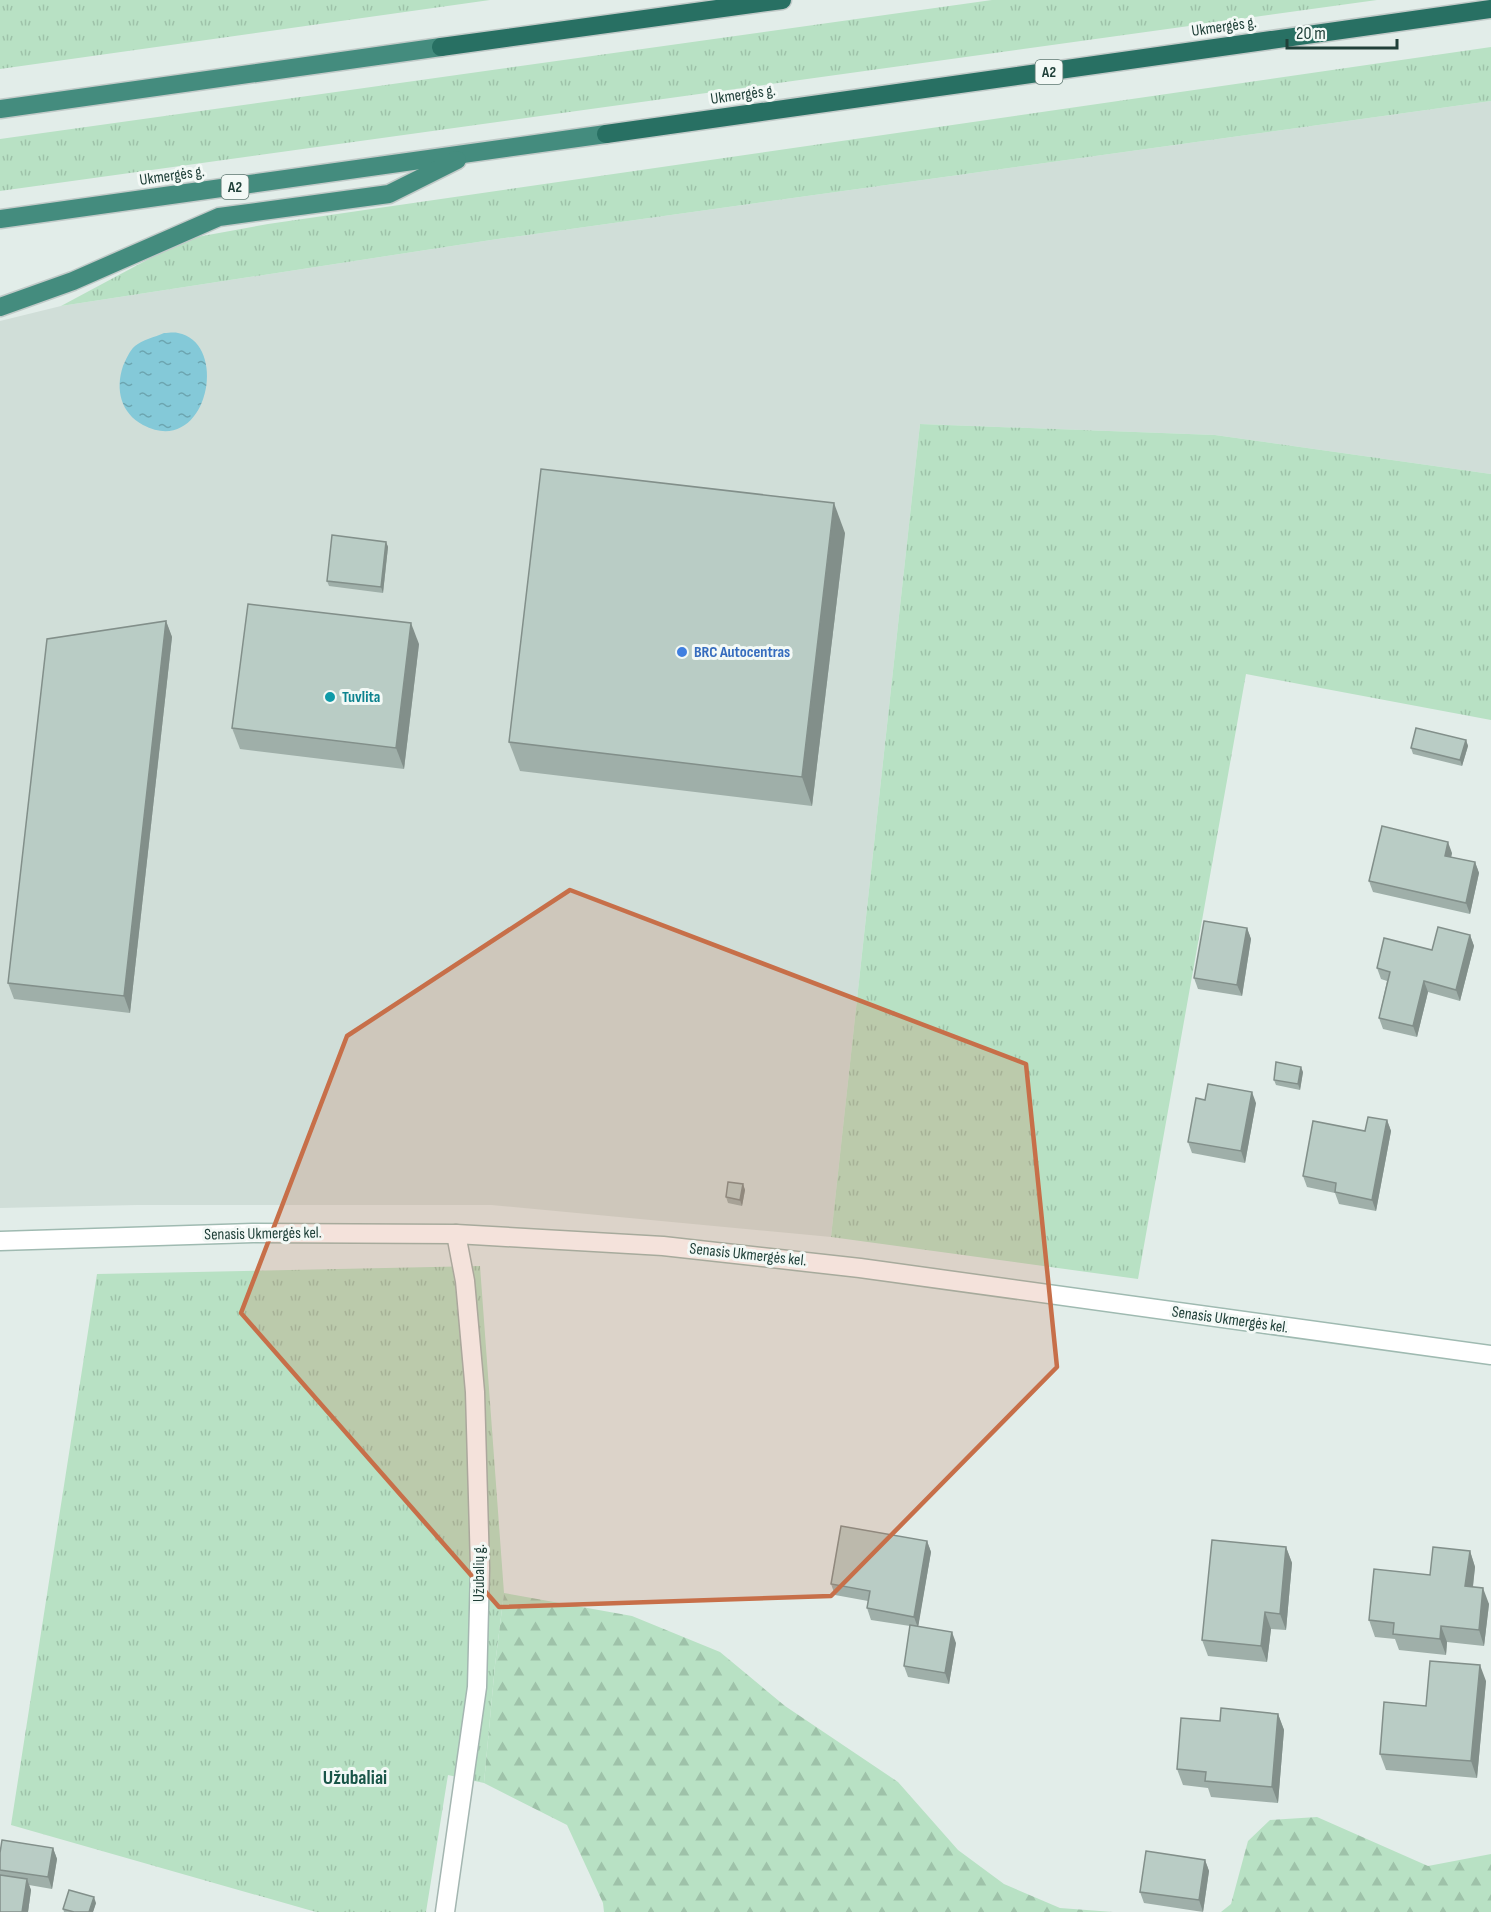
<svg xmlns="http://www.w3.org/2000/svg" width="1491" height="1912" viewBox="0 0 1491 1912" font-family="'Sofia Sans Condensed',sans-serif">
  <style>
    .built { fill: #d0ded8 }
    .grass { fill: url(#grass-tufts) }
    .forest { fill: url(#forest-firs) }
    .water { fill: url(#water-ripples) }
    .lines { fill: none; stroke-linecap: round; stroke-linejoin: round }
    .minor-casing { stroke: #a4b6b1; stroke-width: 21 }
    .secondary-casing { stroke: #9fbab1; stroke-width: 21 }
    .trunk-casing { stroke: #c1cac8; stroke-width: 21 }
    .motorway-casing { stroke: #c1cac8; stroke-width: 21 }
    .minor { stroke: #fff; stroke-width: 18 }
    .secondary { stroke: #fff; stroke-width: 18 }
    .trunk { stroke: #448c7e; stroke-width: 18 }
    .motorway { stroke: #287063; stroke-width: 18 }
    .wall { fill: #9fafa9 }
    .shaded-wall { fill: #828f8a }
    .building { fill: #b9ccc5; stroke: #828f8a; stroke-width: 1.5 }
    .marked { fill: #c76f49; fill-opacity: 0.2; stroke: #c76f49; stroke-width: 4.5; stroke-linejoin: round }
    .shop-dot { fill: #3f7fe0; stroke: #f3f9f6; stroke-width: 2 }
    .culture-dot { fill: #0f9aa8; stroke: #f3f9f6; stroke-width: 2 }
    .labels { text-anchor: middle; dominant-baseline: central; stroke-width: 6; stroke-linejoin: round; paint-order: stroke }
    .shield { fill: #f3f9f6; stroke: #5f7872; stroke-width: 1.5 }
    .shield-label { font-size: 15px; font-weight: bold; fill: #204039 }
    .street-label { font-size: 16px; fill: #204039; stroke: #f3f9f6 }
    .shop-label { font-size: 16px; font-weight: bold; fill: #366cbe; stroke: #f3f9f6; text-anchor: start }
    .culture-label { font-size: 16px; font-weight: bold; fill: #0d838f; stroke: #f3f9f6; text-anchor: start }
    .quarter-label { font-size: 20px; font-weight: bold; fill: #195548; stroke: #f3f9f6 }
  </style>
  <defs>
    <pattern id="grass-tufts" width="24" height="20" patternUnits="userSpaceOnUse" patternTransform="scale(1.5)"><rect width="24" height="20" fill="#b8e1c4"/><path d="M3 7l-1-3M5 7V3M7 7l1-3M15 17l-1-3M17 17v-4M19 17l1-3" fill="none" stroke="#9ec2a9"/></pattern>
    <pattern id="forest-firs" width="22" height="20" patternUnits="userSpaceOnUse" patternTransform="scale(1.5)"><rect width="22" height="20" fill="#b8e1c4"/><path d="M5 1l3.5 6h-7zM16 11l3.5 6h-7z" fill="#9ec2a9"/></pattern>
    <pattern id="water-ripples" width="26" height="14" patternUnits="userSpaceOnUse" patternTransform="scale(1.5)"><rect width="26" height="14" fill="#84c9d8"/><path d="M2 4q2-2 4 0t4 0M15 11q2-2 4 0t4 0" fill="none" stroke="#6ca5b0"/></pattern>
  </defs>
  <rect width="100%" height="100%" fill="#e2ede9"/>
  <polygon class="built" points="1491,101 1491,474 1215,435 920,424 831,1237 491,1205 137,1205 0,1208 0,321 61,306 491,240"/>
  <g class="grass">
    <polygon points="0,0 490,0 0,69"/>
    <polygon points="992,0 1377,0 0,191 0,139"/>
    <polygon points="1491,47 1491,101 491,240 61,306 186,239 268,224"/>
    <polygon points="920,424 1215,435 1491,474 1491,720 1246,674 1138,1279 831,1237"/>
    <polygon points="480,1266 504,1593 495,1665 484,1783 448,1775 426,1912 316,1912 11,1825 97,1274"/>
  </g>
  <g class="forest">
    <polygon points="504,1593 632,1616 720,1652 785,1706 898,1782 958,1850 1004,1884 1060,1908 1113,1912 604,1912 603,1903 567,1825 484,1783 495,1665"/>
    <polygon points="1317,1817 1428,1866 1491,1854 1491,1912 1221,1912 1231,1904 1248,1841 1270,1820"/>
  </g>
  <path class="water" d="M 164,333 C 168,333 174,332 178,333 C 231,343 207,459 143,425 C 121,413 115,390 123,366 C 126,360 129,351 135,346 C 142,340 155,337 164,333 Z"/>
  <g class="lines">
    <g class="minor-casing">
      <polyline id="minor" points="445,1912 477,1687 480,1568 475,1392 465,1281 456,1234"/>
    </g>
    <g class="secondary-casing">
      <polyline id="secondary" points="0,1241 253,1233 456,1234 663,1246 860,1268 1491,1355"/>
    </g>
    <g class="trunk-casing">
      <g id="trunk">
        <polyline points="0,109 441,47"/>
        <polyline points="0,219 606,134"/>
        <polyline points="0,307 73,281 219,217 389,194 457,160"/>
      </g>
    </g>
    <g class="motorway-casing">
      <g id="motorway">
        <polyline points="441,47 782,0"/>
        <polyline points="606,134 1491,9"/>
      </g>
    </g>
    <use href="#minor" class="minor"/>
    <use href="#secondary" class="secondary"/>
    <use href="#trunk" class="trunk"/>
    <use href="#motorway" class="motorway"/>
  </g>
  <g class="wall">
    <polygon points="845,533 812,806 520,771 509,742"/>
    <polygon points="386,542 388,547 383,593 329,586 327,581"/>
    <polygon points="166,621 172,637 130,1013 14,999 8,983"/>
    <polygon points="419,644 404,769 240,749 232,728"/>
    <polygon points="1466,740 1468,746 1462,766 1413,754 1411,748"/>
    <polygon points="1452,853 1451,857 1475,862 1479,873 1470,914 1373,892 1369,881"/>
    <polygon points="1247,928 1251,939 1242,996 1198,989 1194,978"/>
    <polygon points="1470,935 1474,946 1460,1001 1428,992 1417,1037 1383,1029 1379,1018 1387,981 1381,979 1377,968 1432,950"/>
    <polygon points="1303,1072 1300,1090 1276,1085 1274,1080"/>
    <polygon points="1205,1100 1256,1103 1245,1163 1192,1153 1188,1142"/>
    <polygon points="1387,1120 1391,1131 1376,1211 1339,1204 1335,1193 1307,1187 1303,1176 1365,1131"/>
    <polygon points="743,1184 745,1190 742,1206 728,1203 726,1197"/>
    <polygon points="927,1541 931,1552 918,1626 956,1643 949,1684 908,1677 904,1666 910,1626 871,1620 867,1608 868,1601 835,1595 831,1584"/>
    <polygon points="1286,1547 1292,1563 1286,1630 1271,1629 1267,1662 1208,1656 1202,1640"/>
    <polygon points="1470,1551 1475,1567 1473,1587 1489,1604 1484,1646 1447,1642 1446,1655 1399,1650 1395,1639 1375,1637 1369,1620 1430,1575"/>
    <polygon points="1486,1681 1477,1778 1386,1770 1380,1754 1426,1706"/>
    <polygon points="1278,1714 1284,1730 1278,1803 1211,1797 1208,1788 1183,1785 1177,1769 1220,1721"/>
    <polygon points="53,1848 57,1859 52,1889 29,1885 31,1890 28,1912 0,1912 0,1853"/>
    <polygon points="1205,1860 1209,1871 1203,1912 1144,1903 1140,1892"/>
    <polygon points="96,1903 93,1912 64,1912 63,1909"/>
  </g>
  <g class="shaded-wall">
    <polygon points="834,503 845,533 812,806 802,777"/>
    <polygon points="386,542 388,547 383,593 381,587"/>
    <polygon points="166,621 172,637 130,1013 124,996"/>
    <polygon points="411,623 419,644 404,769 396,748"/>
    <polygon points="1466,740 1468,746 1462,766 1460,760"/>
    <polygon points="1448,842 1452,853 1449,867 1445,856"/>
    <polygon points="1475,862 1479,873 1470,914 1466,903"/>
    <polygon points="1247,928 1251,939 1242,996 1237,985"/>
    <polygon points="1470,935 1474,946 1460,1001 1456,990"/>
    <polygon points="1424,981 1428,992 1417,1037 1413,1026"/>
    <polygon points="1301,1067 1303,1072 1300,1090 1298,1084"/>
    <polygon points="1252,1092 1256,1103 1245,1163 1241,1151"/>
    <polygon points="1387,1120 1391,1131 1376,1211 1372,1200"/>
    <polygon points="743,1184 745,1190 742,1206 740,1200"/>
    <polygon points="927,1541 931,1552 918,1628 914,1617"/>
    <polygon points="1286,1547 1292,1563 1286,1630 1280,1614"/>
    <polygon points="1470,1551 1475,1567 1471,1602 1465,1586"/>
    <polygon points="1483,1588 1489,1604 1484,1646 1479,1630"/>
    <polygon points="1265,1612 1271,1629 1267,1662 1261,1646"/>
    <polygon points="1441,1626 1447,1642 1446,1655 1440,1639"/>
    <polygon points="952,1632 956,1643 949,1684 945,1673"/>
    <polygon points="1480,1665 1486,1681 1477,1778 1471,1761"/>
    <polygon points="1278,1714 1284,1730 1278,1803 1272,1787"/>
    <polygon points="53,1848 57,1859 52,1889 48,1877"/>
    <polygon points="1205,1860 1209,1871 1203,1912 1199,1900"/>
    <polygon points="27,1879 31,1890 28,1912 22,1912"/>
    <polygon points="94,1897 96,1903 93,1912 89,1912"/>
  </g>
  <g class="building">
    <polygon points="541,469 834,503 802,777 509,742"/>
    <polygon points="332,535 386,542 381,587 327,581"/>
    <polygon points="248,604 411,623 396,748 232,728"/>
    <polygon points="166,621 124,996 8,983 47,639"/>
    <polygon points="1416,728 1466,740 1460,760 1411,748"/>
    <polygon points="1382,826 1448,842 1445,856 1475,862 1466,903 1369,881"/>
    <polygon points="1204,921 1247,928 1237,985 1194,978"/>
    <polygon points="1438,927 1470,935 1456,990 1424,981 1413,1026 1379,1018 1390,972 1377,968 1384,938 1432,950"/>
    <polygon points="1276,1062 1301,1067 1298,1084 1274,1080"/>
    <polygon points="1208,1084 1252,1092 1241,1151 1188,1142 1196,1098 1205,1100"/>
    <polygon points="1368,1117 1387,1120 1372,1200 1335,1192 1336,1183 1303,1176 1313,1121 1365,1131"/>
    <polygon points="728,1182 743,1184 740,1200 726,1197"/>
    <polygon points="841,1526 927,1541 914,1617 867,1608 870,1591 831,1584"/>
    <polygon points="1212,1540 1286,1547 1280,1614 1265,1612 1261,1646 1202,1640"/>
    <polygon points="1433,1547 1470,1551 1465,1586 1483,1588 1479,1630 1441,1626 1440,1639 1393,1634 1394,1623 1369,1620 1374,1569 1430,1575"/>
    <polygon points="910,1625 952,1632 945,1673 904,1666"/>
    <polygon points="1430,1661 1480,1665 1471,1761 1380,1754 1384,1702 1426,1706"/>
    <polygon points="1221,1708 1278,1714 1272,1787 1205,1781 1206,1772 1177,1769 1181,1718 1220,1721"/>
    <polygon points="2,1840 53,1848 48,1877 0,1870 0,1853"/>
    <polygon points="1146,1851 1205,1860 1199,1900 1140,1892"/>
    <polygon points="0,1875 27,1879 22,1912 0,1912"/>
    <polygon points="69,1890 94,1897 89,1912 74,1912 63,1909"/>
  </g>
  <path class="marked" d="M 570,890 L 1026,1064 L 1057,1367 L 831,1596 L 499,1607 L 241,1313 L 347,1036 Z"/>
  <circle class="shop-dot" cx="682" cy="652" r="6"/>
  <circle class="culture-dot" cx="330" cy="697" r="6"/>
  <g class="labels">
    <g class="shield">
      <rect x="1035.5" y="60" width="27" height="24" rx="4.5"/>
      <rect x="221.5" y="175" width="27" height="24" rx="4.5"/>
    </g>
    <g class="shield-label">
      <text x="1049" y="72">A2</text>
      <text x="235" y="187">A2</text>
    </g>
    <g class="street-label">
      <text transform="translate(1224 27) rotate(-8)">Ukmergės g.</text>
      <text transform="translate(743 95) rotate(-8)">Ukmergės g.</text>
      <text transform="translate(172 176) rotate(-8)">Ukmergės g.</text>
      <text transform="translate(263 1234) rotate(-1)">Senasis Ukmergės kel.</text>
      <text transform="translate(748 1255) rotate(6)">Senasis Ukmergės kel.</text>
      <text transform="translate(1230 1320) rotate(8)">Senasis Ukmergės kel.</text>
      <text transform="translate(479 1573) rotate(-90)">Užubalių g.</text>
    </g>
    <g class="shop-label">
      <text x="694" y="652">BRC Autocentras</text>
    </g>
    <g class="culture-label">
      <text x="342" y="697">Tuvlita</text>
    </g>
    <g class="quarter-label">
      <text x="355" y="1778">Užubaliai</text>
    </g>
  </g>
  <path d="M1287 39v9h110v-9" fill="none" stroke="#204039" stroke-width="3"/>
  <text x="1296" y="39" font-size="18" fill="#204039" stroke="#f3f9f6" stroke-width="4.5" paint-order="stroke">20 m</text>
</svg>
